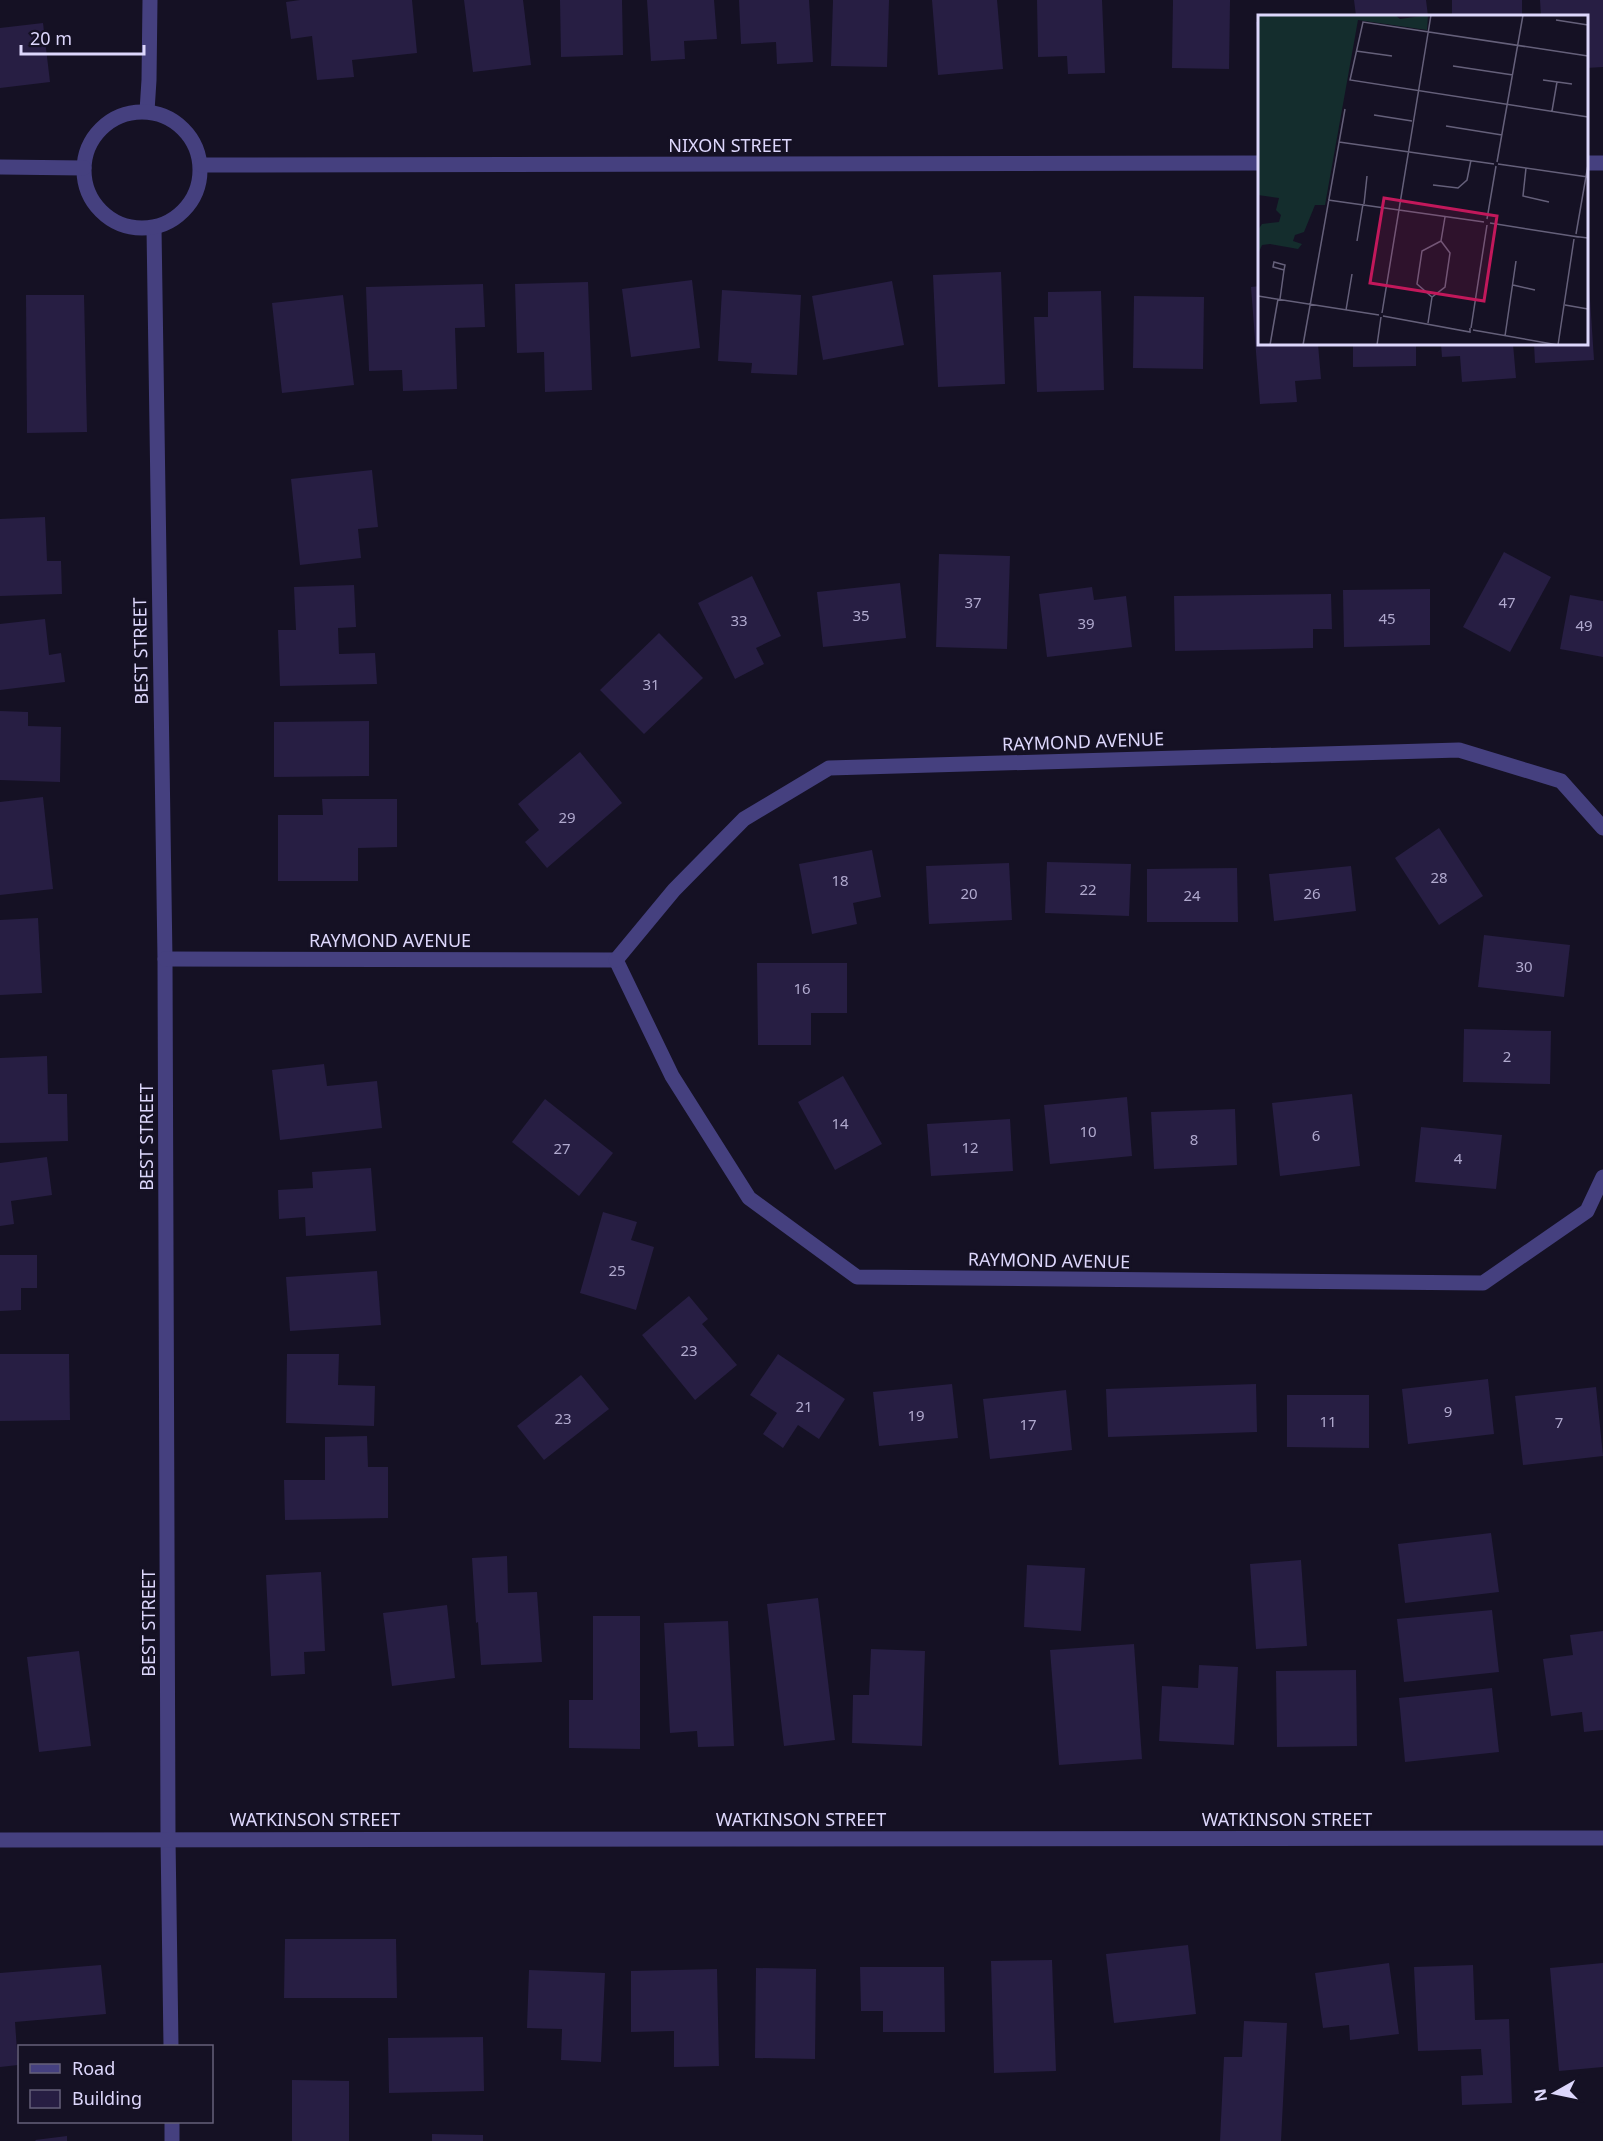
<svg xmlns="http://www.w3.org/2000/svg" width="1603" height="2141" viewBox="0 0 1603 2141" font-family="'Noto Sans',sans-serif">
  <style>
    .building { fill: #271e43 }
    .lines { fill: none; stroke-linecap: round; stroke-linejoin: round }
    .minor { stroke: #45407f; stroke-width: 15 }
    .tertiary { stroke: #45407f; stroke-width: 15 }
    .labels { text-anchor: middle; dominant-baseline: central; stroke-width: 6; stroke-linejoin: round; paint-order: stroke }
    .number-label { font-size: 15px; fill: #b0a9ce }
    .street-label { font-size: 18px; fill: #ddd7fc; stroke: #151124 }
    .inset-road { fill: none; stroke: #65607a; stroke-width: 1.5 }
    .view { fill: #c2185b; fill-opacity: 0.15; stroke: #c2185b; stroke-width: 3 }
    .inset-edge { fill: none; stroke: #ddd7fc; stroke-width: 3 }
  </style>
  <rect width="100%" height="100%" fill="#151124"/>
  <g class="building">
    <polygon points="300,0 412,0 417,53 352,60 354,77 317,80 312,36 291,39 286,2"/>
    <polygon points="464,0 523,0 531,65 473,72"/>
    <polygon points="560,0 622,0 623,55 561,57"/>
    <polygon points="647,0 714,0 717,39 684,41 685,59 651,61"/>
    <polygon points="739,0 809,0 813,62 777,64 776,42 741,44"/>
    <polygon points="833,0 889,0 887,67 831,66"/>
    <polygon points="932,0 997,0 1003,69 938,75"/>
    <polygon points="1037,0 1102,0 1105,73 1068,74 1067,56 1038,57"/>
    <polygon points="1173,0 1230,0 1229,69 1172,68"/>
    <polygon points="1354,0 1426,0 1428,16 1356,16"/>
    <rect x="1452" y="0" width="70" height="16"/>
    <polygon points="1540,0 1603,0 1603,67 1586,68 1586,16 1541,16"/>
    <polygon points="1256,22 1260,22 1260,40 1258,40"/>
    <polygon points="43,23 50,82 0,88 0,28"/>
    <polygon points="1001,272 1005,384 938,387 933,275"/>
    <polygon points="692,280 700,348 631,357 622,289"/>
    <polygon points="892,281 904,345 823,360 812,296"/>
    <polygon points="588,282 592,390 545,392 544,352 517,353 515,284"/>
    <polygon points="483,284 485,327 455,328 457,389 403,391 402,370 369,371 366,287"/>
    <polygon points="1586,284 1589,284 1594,360 1535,363 1534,344 1586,344"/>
    <polygon points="1260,286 1260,344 1318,344 1321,379 1295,381 1297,402 1260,404 1251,287"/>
    <polygon points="722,290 801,295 797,375 751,373 752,363 718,361"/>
    <polygon points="1101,291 1104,390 1037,392 1034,317 1048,317 1048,292"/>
    <polygon points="26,295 84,295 87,432 27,433"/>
    <polygon points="343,295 354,385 282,393 272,303"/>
    <polygon points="1134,296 1204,297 1203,369 1133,368"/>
    <polygon points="1353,344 1416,344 1416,366 1353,367"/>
    <polygon points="1441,344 1513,344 1516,378 1462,382 1460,356 1442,357"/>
    <polygon points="372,470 378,527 358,529 361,558 300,565 291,479"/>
    <polygon points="45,517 47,561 61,561 62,594 0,596 0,519"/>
    <polygon points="1504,552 1551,577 1510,652 1463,627"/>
    <polygon points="939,554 1010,556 1007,649 936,647"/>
    <polygon points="752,576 781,636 756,648 764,664 735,679 698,603"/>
    <polygon points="900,583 906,638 823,647 817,592"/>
    <polygon points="354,585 356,627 338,628 339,654 375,653 377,684 280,686 278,630 296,630 294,587"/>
    <polygon points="1092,587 1094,600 1126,596 1132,647 1047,657 1039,594"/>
    <polygon points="1430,589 1430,645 1344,647 1343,590"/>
    <polygon points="1331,594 1332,629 1313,629 1313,648 1175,651 1174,596"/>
    <polygon points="1570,595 1603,601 1603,657 1560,649"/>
    <polygon points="45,619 49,655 61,653 65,682 0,690 0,624"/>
    <polygon points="659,633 703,678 644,734 600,690"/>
    <polygon points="0,711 28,712 28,726 61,727 60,782 0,780"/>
    <polygon points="369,721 369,776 274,777 274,722"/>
    <polygon points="580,752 622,803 547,868 525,842 539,830 518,804"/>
    <polygon points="43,797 53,889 0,895 0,802"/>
    <polygon points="322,799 397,799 397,847 358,848 358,881 278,881 278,815 323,815"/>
    <polygon points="1439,828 1483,896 1439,925 1395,858"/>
    <polygon points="872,850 881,897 853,903 857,924 812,934 799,864"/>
    <polygon points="1047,862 1131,864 1129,916 1045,913"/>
    <polygon points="1009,863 1012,920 929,924 926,866"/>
    <polygon points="1351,866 1356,911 1274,921 1269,874"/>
    <polygon points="1237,868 1238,922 1147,922 1147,869"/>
    <polygon points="38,918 42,993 0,995 0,920"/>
    <polygon points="1484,935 1570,945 1564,997 1478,987"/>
    <polygon points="757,963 847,963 847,1013 811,1013 811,1045 758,1045"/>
    <polygon points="1464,1029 1551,1031 1550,1084 1463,1082"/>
    <polygon points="47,1056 48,1094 67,1094 68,1141 0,1143 0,1058"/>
    <polygon points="324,1064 327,1086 377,1081 382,1128 280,1140 272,1070"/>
    <polygon points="843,1076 882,1144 835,1170 798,1102"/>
    <polygon points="1352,1094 1360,1166 1280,1176 1272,1103"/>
    <polygon points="1127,1097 1132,1156 1050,1164 1044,1105"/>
    <polygon points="545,1099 613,1153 579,1196 512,1142"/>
    <polygon points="1235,1109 1237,1165 1154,1169 1151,1112"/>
    <polygon points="1010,1119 1013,1171 931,1176 927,1124"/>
    <polygon points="1421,1127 1502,1135 1496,1189 1415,1182"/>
    <polygon points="47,1157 52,1195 11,1201 14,1224 0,1226 0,1163"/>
    <polygon points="371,1168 376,1231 306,1236 305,1217 279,1219 278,1190 313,1188 312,1172"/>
    <polygon points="603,1212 637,1222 631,1240 654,1247 636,1310 580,1293"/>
    <polygon points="0,1255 37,1255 37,1288 21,1288 21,1310 0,1311"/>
    <polygon points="377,1271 381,1325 290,1331 286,1277"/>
    <polygon points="689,1296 708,1319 702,1324 737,1365 695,1400 642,1335"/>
    <polygon points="0,1354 69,1354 70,1420 0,1421"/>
    <polygon points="287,1354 339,1354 338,1385 375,1386 374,1426 286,1423"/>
    <polygon points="778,1354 845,1399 819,1439 798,1425 783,1448 763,1434 777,1413 750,1395"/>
    <polygon points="581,1375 609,1409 544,1460 517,1426"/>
    <polygon points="1488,1379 1494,1434 1408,1444 1402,1389"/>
    <polygon points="952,1384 958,1438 879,1446 873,1392"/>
    <polygon points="1256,1384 1257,1432 1108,1437 1106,1389"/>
    <polygon points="1596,1387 1603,1456 1523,1465 1515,1396"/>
    <polygon points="1066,1390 1072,1450 990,1459 983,1399"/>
    <polygon points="1287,1395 1369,1395 1369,1448 1287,1447"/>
    <polygon points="367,1436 368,1467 388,1467 388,1518 285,1520 284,1480 325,1480 325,1437"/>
    <polygon points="1491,1533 1499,1592 1405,1603 1398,1544"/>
    <polygon points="507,1556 508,1593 537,1592 542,1662 481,1665 478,1622 476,1623 472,1558"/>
    <polygon points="1301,1560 1307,1646 1256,1649 1250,1564"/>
    <polygon points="1027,1565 1085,1568 1081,1631 1024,1627"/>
    <polygon points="321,1572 325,1651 304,1652 305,1674 271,1676 266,1575"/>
    <polygon points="818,1598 835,1740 784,1746 767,1604"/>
    <polygon points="447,1605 455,1678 392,1686 383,1613"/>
    <polygon points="1492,1610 1499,1672 1404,1682 1397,1619"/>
    <polygon points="593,1616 640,1616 640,1749 569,1748 569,1700 593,1700"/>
    <polygon points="728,1621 734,1746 698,1747 697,1731 670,1733 664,1623"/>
    <polygon points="1603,1631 1603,1730 1584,1732 1582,1712 1551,1716 1543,1659 1573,1655 1570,1635"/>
    <polygon points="1134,1644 1142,1759 1059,1765 1050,1650"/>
    <polygon points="871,1649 925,1651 922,1746 852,1743 853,1695 869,1695"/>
    <polygon points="79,1651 91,1746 39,1752 27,1657"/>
    <polygon points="1199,1665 1238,1667 1234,1745 1159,1741 1162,1686 1198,1688"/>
    <polygon points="1356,1670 1357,1746 1277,1747 1276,1671"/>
    <polygon points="1492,1688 1499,1752 1405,1762 1399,1698"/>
    <polygon points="285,1939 396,1939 397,1998 284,1998"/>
    <polygon points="1188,1945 1196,2014 1114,2023 1106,1954"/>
    <polygon points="1052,1960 1056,2071 994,2073 991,1961"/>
    <polygon points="1389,1963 1399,2034 1350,2040 1349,2025 1323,2028 1315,1973"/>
    <polygon points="1603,1963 1603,2067 1559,2071 1550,1968"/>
    <polygon points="101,1965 106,2014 15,2022 18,2065 0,2067 0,1973"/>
    <polygon points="1473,1965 1475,2020 1509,2019 1512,2103 1462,2105 1461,2076 1483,2075 1481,2049 1418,2051 1414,1967"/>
    <polygon points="860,1967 944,1967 945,2032 883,2032 883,2011 861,2011"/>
    <polygon points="756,1968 816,1969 815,2059 755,2058"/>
    <polygon points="717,1969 719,2066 674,2067 674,2031 631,2032 631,1971"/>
    <polygon points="529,1970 605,1973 601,2062 561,2060 562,2029 527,2028"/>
    <polygon points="1244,2021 1287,2023 1281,2141 1220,2141 1224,2057 1242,2057"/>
    <polygon points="483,2037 484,2091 389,2093 388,2038"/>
    <polygon points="292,2080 349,2081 349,2141 292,2141"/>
    <polygon points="432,2134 483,2135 483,2141 432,2141"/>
    <polygon points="67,2136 67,2141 36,2141 35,2140"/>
  </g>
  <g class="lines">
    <g class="minor">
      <polyline points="154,228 165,959 168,1838 171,2046"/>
      <polyline points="165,959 616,960"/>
      <polyline points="616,960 672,1076 749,1198 857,1277 1483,1283 1587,1211 1603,1177"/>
      <polyline points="616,960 674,890 744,819 829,768 1459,750 1561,781 1603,828"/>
      <polyline points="0,1840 1603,1838"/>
      <polyline points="172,2122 172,2141"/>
    </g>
    <g class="tertiary">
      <polyline points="147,111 149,80 150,0"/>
      <circle cx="142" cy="170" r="58"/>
      <polyline points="1586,163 1603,163"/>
      <polyline points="201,165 1260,163"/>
      <polyline points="0,167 84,168"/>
    </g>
  </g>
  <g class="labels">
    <g class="number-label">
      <text x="973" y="602">37</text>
      <text x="1507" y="602">47</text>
      <text x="861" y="615">35</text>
      <text x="1387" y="618">45</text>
      <text x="739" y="620">33</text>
      <text x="1086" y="623">39</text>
      <text x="1584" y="625">49</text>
      <text x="651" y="684">31</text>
      <text x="567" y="817">29</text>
      <text x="1439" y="877">28</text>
      <text x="840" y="880">18</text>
      <text x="1088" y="889">22</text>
      <text x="969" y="893">20</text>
      <text x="1312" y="893">26</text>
      <text x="1192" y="895">24</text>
      <text x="1524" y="966">30</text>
      <text x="802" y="988">16</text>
      <text x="1507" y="1056">2</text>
      <text x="840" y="1123">14</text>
      <text x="1088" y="1131">10</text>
      <text x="1316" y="1135">6</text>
      <text x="1194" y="1139">8</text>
      <text x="970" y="1147">12</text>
      <text x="562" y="1148">27</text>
      <text x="1458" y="1158">4</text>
      <text x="617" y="1270">25</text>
      <text x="689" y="1350">23</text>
      <text x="804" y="1406">21</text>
      <text x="1448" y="1411">9</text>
      <text x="916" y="1415">19</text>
      <text x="563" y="1418">23</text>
      <text x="1328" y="1421">11</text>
      <text x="1559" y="1422">7</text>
      <text x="1028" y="1424">17</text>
    </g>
    <g class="street-label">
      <text x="730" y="145">NIXON STREET</text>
      <text transform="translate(140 651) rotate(-91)">BEST STREET</text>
      <text transform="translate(1083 741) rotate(-2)">RAYMOND AVENUE</text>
      <text x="390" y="940">RAYMOND AVENUE</text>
      <text transform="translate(146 1137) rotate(-90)">BEST STREET</text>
      <text transform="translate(1049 1260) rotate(1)">RAYMOND AVENUE</text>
      <text transform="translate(148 1623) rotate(-90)">BEST STREET</text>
      <text x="315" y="1819">WATKINSON STREET</text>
      <text x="801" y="1819">WATKINSON STREET</text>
      <text x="1287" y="1819">WATKINSON STREET</text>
    </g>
  </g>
  <g transform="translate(1258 15)">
    <rect width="330" height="330" fill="#151124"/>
    <path d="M 0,0 L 137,0 L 142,4 L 170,0 L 169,15 L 100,5 L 67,190 L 57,190 L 46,217 L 37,220 L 35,226 L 44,229 L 40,234 L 12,229 L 4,230 L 0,239 L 0,215 L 4,209 L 21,207 L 23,200 L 18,195 L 21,183 L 0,180 Z" fill="#142d2d"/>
    <path class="inset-road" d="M 298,5 L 330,10M 98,36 L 134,41M 330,41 L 105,7 L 92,65 L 330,102M 195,51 L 255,60M 285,65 L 314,69M 294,96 L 299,67M 116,100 L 154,106M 188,111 L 244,120M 81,127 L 236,149M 239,147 L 265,0M 240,149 L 330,162M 268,153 L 265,181 L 291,187M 175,170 L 200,173 L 209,165 L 213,145M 70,185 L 226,207M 106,189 L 109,161M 229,204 L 238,151M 232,208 L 314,221M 318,219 L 330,150M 320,222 L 314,221 L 330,223M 99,226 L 105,189M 183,226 L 164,236 L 159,269 L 174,282 L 187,272 L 192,238 L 183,226 L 187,202M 255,270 L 277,275M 0,281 L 121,300M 22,284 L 26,255 L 27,250 L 16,247 L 15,252 L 26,255M 307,290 L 330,294M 88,295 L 94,259M 124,298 L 173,0M 125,301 L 212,317 L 212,313M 170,308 L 174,282M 213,313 L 229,210M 215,315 L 300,330M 247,321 L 258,246M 12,330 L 20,284M 45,330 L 87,94M 119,330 L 123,302M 300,330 L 316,224"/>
    <path class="view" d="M 126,183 L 239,201 L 226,286 L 112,268 Z"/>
    <rect width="330" height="330" class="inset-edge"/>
  </g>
  <rect x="18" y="2045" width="195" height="78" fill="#151124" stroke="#65607a" stroke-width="1.5"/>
  <rect x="30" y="2064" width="30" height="9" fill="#45407f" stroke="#65607a" stroke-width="1.5"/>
  <text x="72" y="2075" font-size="18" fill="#ddd7fc">Road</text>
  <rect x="30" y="2090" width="30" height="18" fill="#271e43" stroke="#65607a" stroke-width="1.5"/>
  <text x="72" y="2105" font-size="18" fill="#ddd7fc">Building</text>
  <g transform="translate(1555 2093) rotate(261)" stroke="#151124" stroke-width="4.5" paint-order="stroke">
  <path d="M0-4.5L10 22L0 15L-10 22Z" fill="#ddd7fc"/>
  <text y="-9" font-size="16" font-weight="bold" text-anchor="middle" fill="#ddd7fc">N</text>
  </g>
  <path d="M21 45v9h123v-9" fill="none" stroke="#ddd7fc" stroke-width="3"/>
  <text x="30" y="45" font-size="18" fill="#ddd7fc" stroke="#151124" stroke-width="4.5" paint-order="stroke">20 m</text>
</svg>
